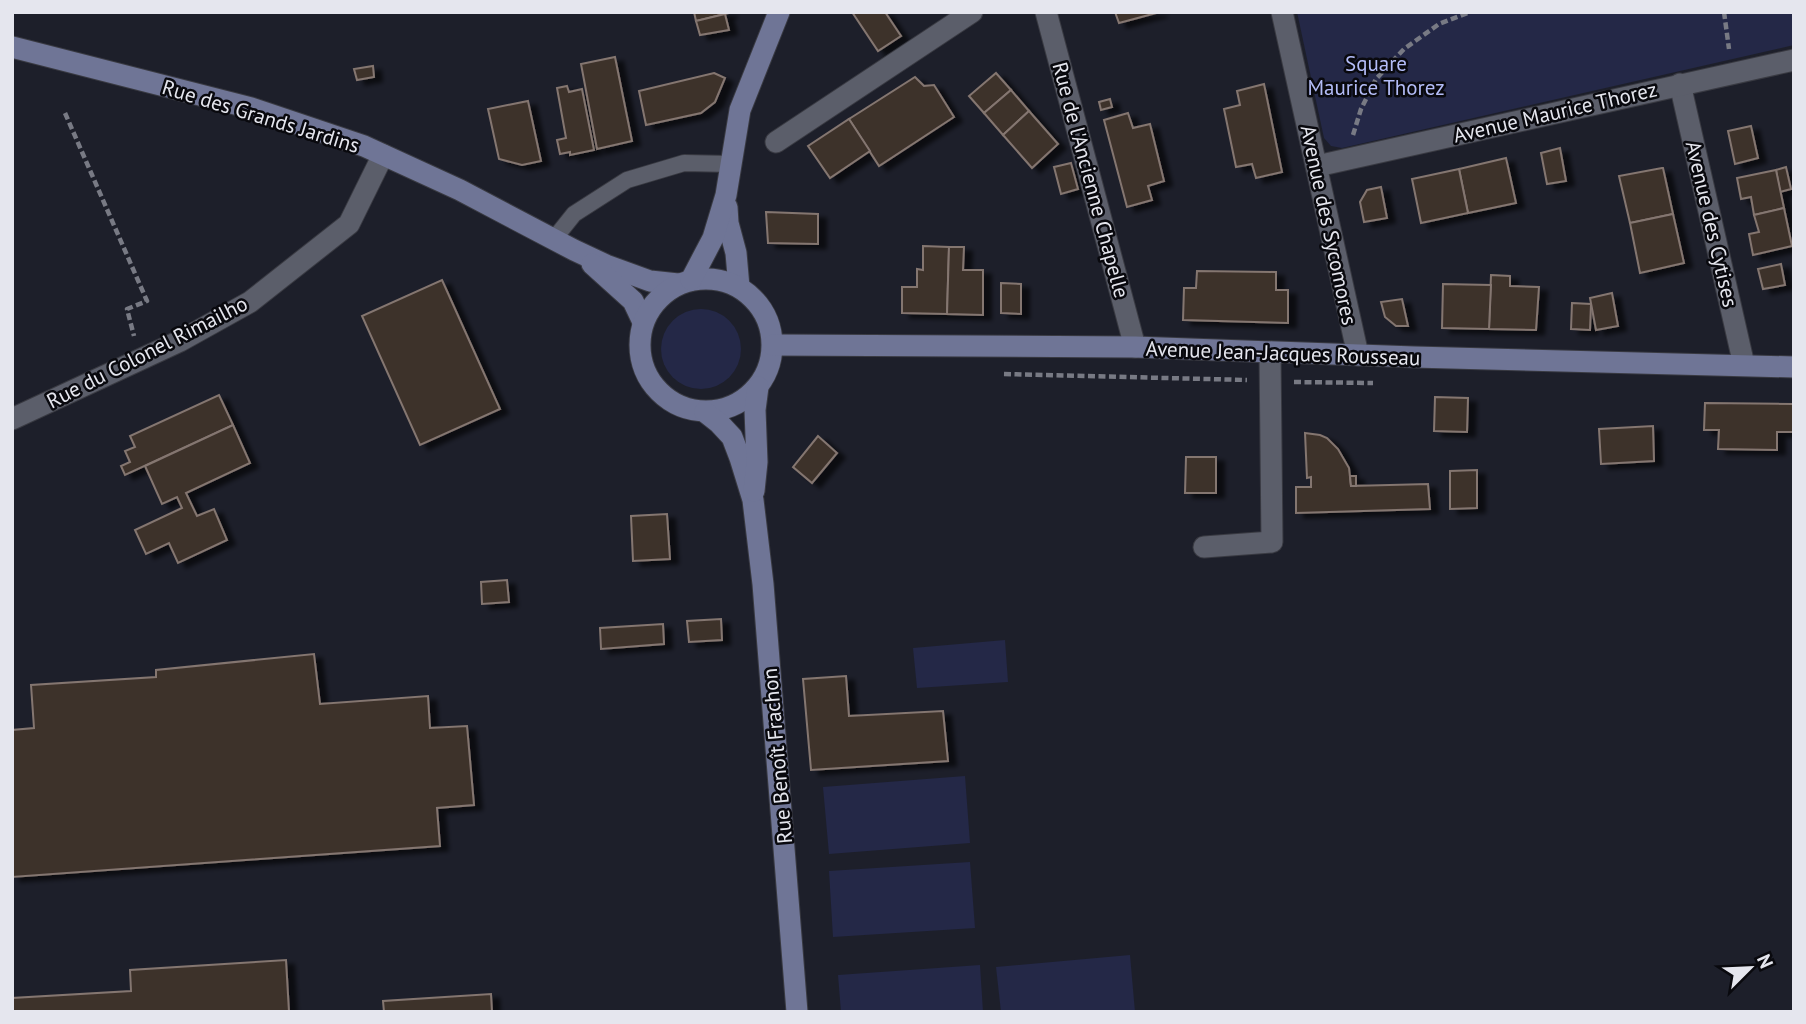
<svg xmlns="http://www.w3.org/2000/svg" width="1806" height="1024" viewBox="0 0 1806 1024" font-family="'PT Sans',sans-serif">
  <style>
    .green { fill: #242847 }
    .building { fill: #3e322c; stroke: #847670; stroke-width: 2; filter: url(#shadow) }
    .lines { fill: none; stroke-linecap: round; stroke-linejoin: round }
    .lane-casing { stroke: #393a42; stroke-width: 18 }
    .street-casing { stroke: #393a42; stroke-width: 23 }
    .secondary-casing { stroke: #393a42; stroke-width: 23 }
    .path { stroke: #787a84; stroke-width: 4.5; stroke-dasharray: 7 3.5; stroke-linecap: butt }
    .lane { stroke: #5b5e6a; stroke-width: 16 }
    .street { stroke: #5b5e6a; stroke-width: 21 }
    .secondary { stroke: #6f7596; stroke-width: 21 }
    .labels { text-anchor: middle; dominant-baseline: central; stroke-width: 5; stroke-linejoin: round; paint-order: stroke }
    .park-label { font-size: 21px; fill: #b3bcf7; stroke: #09090e }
    .street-label { font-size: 21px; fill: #e5e6ee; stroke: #09090e }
  </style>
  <defs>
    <filter id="shadow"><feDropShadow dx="8" dy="4.5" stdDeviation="2" flood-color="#0009"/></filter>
  </defs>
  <rect width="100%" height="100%" fill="#1d1f2a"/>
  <g class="green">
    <polygon points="1297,12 1794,12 1794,45 1342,148 1331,146 1324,138"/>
    <circle cx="701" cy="349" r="40"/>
    <polygon points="1005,640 1008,682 917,688 913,648"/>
    <polygon points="965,776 970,843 829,854 823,787"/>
    <polygon points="970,862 975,928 833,937 829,871"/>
    <polygon points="1130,955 1135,1012 1001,1012 996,967"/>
    <polygon points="980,965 983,1012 841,1012 838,975"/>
  </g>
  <g class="building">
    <polygon points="694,12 729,12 729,13 696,21"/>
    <polygon points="852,12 885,12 901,36 878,51"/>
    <polygon points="1115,12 1160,12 1119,23"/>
    <polygon points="725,14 729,30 700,35 696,21"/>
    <polygon points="615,57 632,141 597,149 581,64"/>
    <polygon points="373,66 374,77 357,80 354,69"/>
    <polygon points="714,73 725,78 715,102 701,113 646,125 639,91"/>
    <polygon points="996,73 1011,90 984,113 969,96"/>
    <polygon points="915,77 924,86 934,85 954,117 879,166 849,119"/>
    <polygon points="1264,84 1282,172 1256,178 1252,164 1236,167 1224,109 1240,105 1237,91"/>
    <polygon points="567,86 569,92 582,89 594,150 570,155 570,152 560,154 557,140 566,138 557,88"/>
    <polygon points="1011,90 1029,111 1003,135 984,113"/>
    <polygon points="1110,99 1112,107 1101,110 1099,102"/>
    <polygon points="528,101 541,161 522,165 499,159 488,109"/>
    <polygon points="1029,111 1058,144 1032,168 1003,135"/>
    <polygon points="1128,113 1133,128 1150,124 1164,181 1148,186 1152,200 1127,207 1104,120"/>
    <polygon points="849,119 870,151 830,178 808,146"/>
    <polygon points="1751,126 1758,158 1735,164 1728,131"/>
    <polygon points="1560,148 1566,181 1547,184 1541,153"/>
    <polygon points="1506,158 1516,203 1468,213 1459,169"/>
    <polygon points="1071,163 1078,189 1061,194 1054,167"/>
    <polygon points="1786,167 1791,189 1780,192 1776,170"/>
    <polygon points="1662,168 1663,168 1673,214 1630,223 1619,176"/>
    <polygon points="1459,169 1468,213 1421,223 1412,179"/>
    <polygon points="1776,170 1784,208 1754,215 1751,197 1741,199 1737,178"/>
    <polygon points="1381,187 1387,218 1364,222 1360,202 1367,190"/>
    <polygon points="1784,208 1792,246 1753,255 1749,234 1759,232 1754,215"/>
    <polygon points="766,212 818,214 818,244 768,243"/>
    <polygon points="1673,214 1684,263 1640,273 1630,223"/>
    <polygon points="923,246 949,247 947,314 902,313 902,287 917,287 917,269 923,270"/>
    <polygon points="949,247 964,247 963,270 983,270 983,315 947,314"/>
    <polygon points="1781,264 1785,285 1763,289 1758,269"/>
    <polygon points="1197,271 1276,272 1276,290 1288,290 1288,323 1183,320 1184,288 1196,288"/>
    <polygon points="1491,275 1510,276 1510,286 1539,287 1536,330 1489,329"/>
    <polygon points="442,280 500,409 420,445 362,316"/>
    <polygon points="1001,283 1021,284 1021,314 1001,313"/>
    <polygon points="1443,284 1491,285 1489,329 1442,328"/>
    <polygon points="1612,293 1618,326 1596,330 1590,298"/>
    <polygon points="1402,299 1408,326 1396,326 1385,317 1381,302"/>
    <polygon points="1572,303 1591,304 1590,330 1571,329"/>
    <polygon points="219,395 233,425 125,475 121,466 130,462 125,451 135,447 130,436"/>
    <polygon points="1435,397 1468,398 1467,432 1434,431"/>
    <polygon points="1705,403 1793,404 1793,432 1777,432 1777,450 1718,449 1719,430 1704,430"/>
    <polygon points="233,425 250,463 186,493 197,516 214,509 227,540 178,563 169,543 146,554 135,530 182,508 177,497 162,504 145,466"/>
    <polygon points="1653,426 1654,461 1601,464 1599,429"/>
    <polygon points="1305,433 1320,435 1327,438 1338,449 1349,468 1351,486 1428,484 1430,509 1296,513 1296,487 1311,487 1311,477 1307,478"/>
    <polygon points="818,436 837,453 812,483 793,467"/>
    <polygon points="1186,457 1216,457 1216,493 1185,493"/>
    <polygon points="1477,470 1477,508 1450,509 1450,471"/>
    <polygon points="1350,476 1356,476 1356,486 1351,486"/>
    <polygon points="667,514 670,559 633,561 631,516"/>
    <polygon points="507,580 509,602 482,604 481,582"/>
    <polygon points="721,619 722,640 689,642 687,621"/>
    <polygon points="663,624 664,644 601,649 600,628"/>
    <polygon points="314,654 320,704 428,696 430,728 467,726 474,805 437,808 440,846 12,877 12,730 34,728 31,685 156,677 156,670"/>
    <polygon points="846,676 849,716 943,711 948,761 811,770 803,679"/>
    <polygon points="286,960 289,1012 12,1012 12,998 131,991 130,970"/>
    <polygon points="491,994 492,1012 384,1012 383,1001"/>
  </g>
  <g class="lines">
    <g class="lane-casing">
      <polyline id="lane" points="554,239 574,214 627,180 684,163 731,164"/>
    </g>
    <g class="street-casing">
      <g id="street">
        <polyline points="1046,12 1135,347"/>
        <polyline points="1282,12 1358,355"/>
        <polyline points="1680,84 1744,365"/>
        <polyline points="776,142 972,12"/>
        <polyline points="1317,166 1794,60"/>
        <polyline points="12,419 180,341 250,302 349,224 383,155"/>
        <polyline points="1204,547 1272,542 1270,352"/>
      </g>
    </g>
    <g class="secondary-casing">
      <g id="secondary">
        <polyline points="12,47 251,108 364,146 460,190 574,250 606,265 650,281 678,284"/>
        <polyline points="727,207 728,223 736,253 739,287"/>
        <polyline points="592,264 633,301 643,322"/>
        <circle cx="706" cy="345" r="66"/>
        <polyline points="691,280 713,238 726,195 740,110 779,12"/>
        <polyline points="773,345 1135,347 1414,357 1794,367"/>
        <polyline points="705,412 719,423 732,437 740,458 753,500 763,584 797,1012"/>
        <polyline points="754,491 757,462 755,410 758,387"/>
      </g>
    </g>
    <g class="path">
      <polyline points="1724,12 1729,49"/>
      <polyline points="65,113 147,301 127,309 134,336"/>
      <polyline points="1353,135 1361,109 1376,79 1404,49 1439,24 1470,12"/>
      <polyline points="1004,374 1247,380"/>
      <polyline points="1294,382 1373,383"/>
    </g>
    <use href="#lane" class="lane"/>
    <use href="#street" class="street"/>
    <use href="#secondary" class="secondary"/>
  </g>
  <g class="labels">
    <g class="park-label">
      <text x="1376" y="63">Square<tspan x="1376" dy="24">Maurice Thorez</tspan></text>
    </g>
    <g class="street-label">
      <text transform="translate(1555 112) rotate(-13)">Avenue Maurice Thorez</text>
      <text transform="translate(261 116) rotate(17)">Rue des Grands Jardins</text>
      <text transform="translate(1091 180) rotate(75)">Rue de l'Ancienne Chapelle</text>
      <text transform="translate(1712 224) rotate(77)">Avenue des Cytises</text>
      <text transform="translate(1329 225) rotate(78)">Avenue des Sycomores</text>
      <text transform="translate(147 352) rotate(-27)">Rue du Colonel Rimailho</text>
      <text transform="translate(1283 353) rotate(2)">Avenue Jean-Jacques Rousseau</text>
      <text transform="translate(777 756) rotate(-95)">Rue Benoît Frachon</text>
    </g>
  </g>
  <rect width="1806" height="1024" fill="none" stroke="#e5e6ee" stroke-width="28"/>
  <g transform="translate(1750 968) rotate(66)" stroke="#09090e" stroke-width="5" paint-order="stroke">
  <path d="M0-5L12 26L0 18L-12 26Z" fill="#e5e6ee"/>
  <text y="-10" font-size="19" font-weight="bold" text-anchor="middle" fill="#e5e6ee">N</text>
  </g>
</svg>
